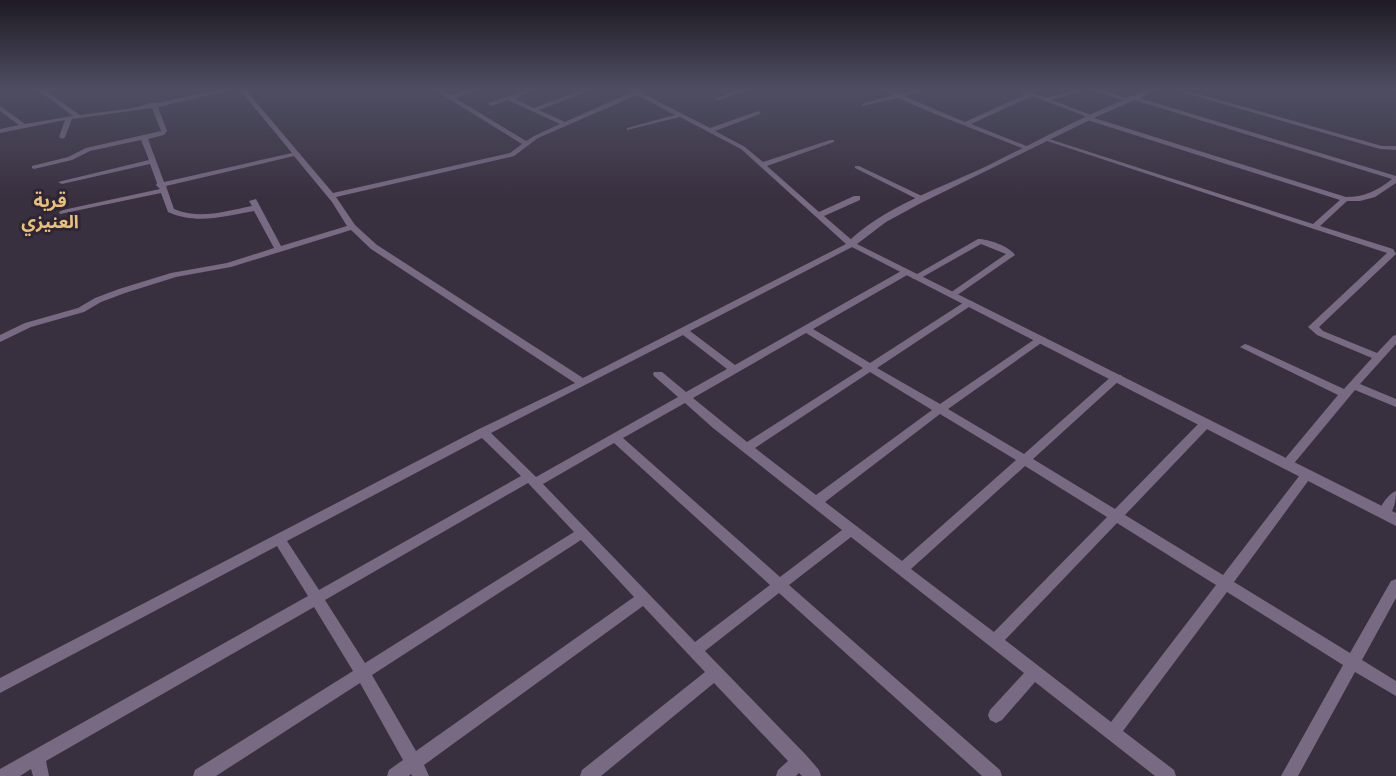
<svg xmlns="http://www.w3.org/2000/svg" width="1396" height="776" viewBox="0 0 1396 776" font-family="'Archivo Narrow','Noto Sans Arabic',sans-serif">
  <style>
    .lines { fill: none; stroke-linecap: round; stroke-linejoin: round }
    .minor { fill: #796a84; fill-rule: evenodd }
    .tertiary { fill: #796a84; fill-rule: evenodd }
    .labels { text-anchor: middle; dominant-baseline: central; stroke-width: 6; stroke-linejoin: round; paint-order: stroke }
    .far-district-label { font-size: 18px; font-weight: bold; fill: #eac07b; stroke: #2f2635 }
  </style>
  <rect width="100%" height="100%" fill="#39303f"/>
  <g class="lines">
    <g class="minor">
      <path d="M 36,89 L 43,89 L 80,115 L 133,108 L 154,102 L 157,103 L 223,89 L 236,89 L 158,107 L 167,131 L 164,135 L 148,139 L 164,182 L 292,153 L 239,89 L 245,89 L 333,193 L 510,153 L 522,144 L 433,89 L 441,89 L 450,95 L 470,89 L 480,89 L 455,98 L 526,141 L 534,136 L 560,124 L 508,100 L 491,106 L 489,105 L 489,103 L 529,89 L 539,89 L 514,98 L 534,108 L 585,89 L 594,89 L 539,110 L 565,122 L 634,91 L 645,89 L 642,93 L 710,128 L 758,111 L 761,113 L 760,114 L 715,131 L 745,147 L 763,162 L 830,140 L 834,140 L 834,142 L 767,166 L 819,212 L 854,196 L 860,196 L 860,200 L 824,216 L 854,242 L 854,246 L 690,331 L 735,365 L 903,270 L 909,270 L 909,274 L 813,329 L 870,363 L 966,301 L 972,301 L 974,303 L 972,305 L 877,368 L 940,404 L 1038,337 L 1044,337 L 1046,339 L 1044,341 L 948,409 L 1024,454 L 1113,375 L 1121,375 L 1122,377 L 1121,379 L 1033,459 L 1115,509 L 1202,420 L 1210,420 L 1212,423 L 1210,426 L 1125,515 L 1223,575 L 1303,471 L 1311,471 L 1313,474 L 1311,477 L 1234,582 L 1350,653 L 1391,581 L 1396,579 L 1396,598 L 1362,660 L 1396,681 L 1396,696 L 1355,672 L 1298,776 L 1281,776 L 1343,665 L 1227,592 L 1123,731 L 1174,770 L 1176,776 L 1155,776 L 1035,682 L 1002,720 L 996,723 L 990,720 L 988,715 L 990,710 L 1024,673 L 851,537 L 789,585 L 1000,770 L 1002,776 L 982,776 L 779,593 L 705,651 L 806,755 L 819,770 L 821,776 L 802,776 L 799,773 L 796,776 L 776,776 L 778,770 L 788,761 L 714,683 L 601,776 L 580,776 L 582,770 L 705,672 L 643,606 L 424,765 L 429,776 L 412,776 L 411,774 L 409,776 L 387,776 L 389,770 L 403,760 L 360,683 L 216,776 L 193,776 L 195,770 L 353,671 L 314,607 L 46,761 L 49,776 L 33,776 L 31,769 L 20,776 L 0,776 L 0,769 L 308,596 L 277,546 L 0,693 L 0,678 L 479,429 L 575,383 L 371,249 L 351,230 L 231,267 L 176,277 L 125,293 L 101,302 L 84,312 L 31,327 L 0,342 L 0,335 L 25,323 L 78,308 L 95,298 L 119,289 L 171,273 L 227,263 L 274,248 L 254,211 C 225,216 197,225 168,212 L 161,193 L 60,214 L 59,212 L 63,210 L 160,189 L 156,185 L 157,183 L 150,164 L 62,184 L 58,182 L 149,160 L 141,140 L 90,151 L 72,160 L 34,169 L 32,168 L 32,166 L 68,157 L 86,148 L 161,131 L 152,108 L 72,119 L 65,137 L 62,139 L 59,137 L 65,120 L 0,133 L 0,129 L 19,125 L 0,111 L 0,106 L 25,124 L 73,116 ZM 637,95 L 675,115 L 627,128 L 627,130 L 680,117 L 741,149 L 846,244 L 583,378 L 377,245 L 355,225 L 336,197 L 514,156 L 538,138 ZM 294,156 L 332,202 L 347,226 L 281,246 L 256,199 L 249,201 L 252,206 C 226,211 200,220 174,209 L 166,186 ZM 806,333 L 863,368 L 747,442 L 693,398 ZM 683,335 L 727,369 L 686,392 L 662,372 L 654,372 L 653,374 L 654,376 L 678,397 L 536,477 L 491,433 ZM 870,372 L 932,410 L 816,495 L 755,448 ZM 685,403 L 713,428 L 842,530 L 780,577 L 623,438 ZM 940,414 L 1016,460 L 902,561 L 825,502 ZM 482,438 L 521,476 L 319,590 L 287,541 ZM 614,443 L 770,585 L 695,642 L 543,484 ZM 1025,466 L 1107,517 L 994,632 L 911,569 ZM 528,483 L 574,532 L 365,663 L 325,600 ZM 1117,523 L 1216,585 L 1111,722 L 1005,640 ZM 581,540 L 634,597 L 416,751 L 372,675 Z"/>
      <polygon points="741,89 751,89 719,100 714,99"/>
      <path d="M 881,89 C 888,89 895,93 901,93 C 909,93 917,89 926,89 L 904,96 L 965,122 L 1026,94 L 1016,89 C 1027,89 1035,96 1045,97 C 1054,98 1072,89 1085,89 L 1052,100 L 1091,115 L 1091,117 L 1346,197 C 1364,197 1377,191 1392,179 L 1131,99 L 1131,97 L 1133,96 L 1396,176 L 1396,183 L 1375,197 L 1360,201 L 1347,201 L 1320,226 L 1393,249 L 1396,254 L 1319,327 L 1323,331 L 1377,353 L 1393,336 L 1396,335 L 1396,344 L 1360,384 L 1396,399 L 1396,407 L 1355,390 L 1291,467 L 1283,467 L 1281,464 L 1283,461 L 1338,395 L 1240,347 L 1245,344 L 1248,345 L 1344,389 L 1372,358 L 1317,335 L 1308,327 L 1387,253 L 1041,139 L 1046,138 L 1313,224 L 1340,200 L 1084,119 L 1085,116 L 1032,96 L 971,124 L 1029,147 L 1030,148 L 1027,150 L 935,114 L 898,98 L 862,106 L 862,104 L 893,95 Z"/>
      <polygon points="1091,89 1101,89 1130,100 1125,101"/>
      <polygon points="1171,89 1181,89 1382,146 1396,146 1396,150 1380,149"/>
      <polygon points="855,166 859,166 928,199 921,201 855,168"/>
      <path d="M 978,239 C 988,239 1009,246 1015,255 L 953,298 L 948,295 L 950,293 L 1006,254 L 981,244 L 919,279 L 913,279 L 912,277 Z"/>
      <path d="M 1396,491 C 1396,503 1393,520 1379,516 L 1377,513 C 1381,506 1388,494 1396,491 Z"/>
    </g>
    <path class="tertiary" d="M 1150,89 L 1160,89 L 1096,117 L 921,203 L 886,222 L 857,244 L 1396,513 L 1396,526 L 846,244 C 880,208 945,186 989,165 C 1043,138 1095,110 1150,89 Z"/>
  </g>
  <linearGradient id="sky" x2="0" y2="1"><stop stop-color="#1f1a23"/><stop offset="0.45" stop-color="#4e4e63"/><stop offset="1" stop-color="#4e4e63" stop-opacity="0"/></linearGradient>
  <rect width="1396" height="198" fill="url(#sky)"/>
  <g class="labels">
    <g class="far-district-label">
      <text x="50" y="200">قرية<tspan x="50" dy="21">العنيزي</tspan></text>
    </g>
  </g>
</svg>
